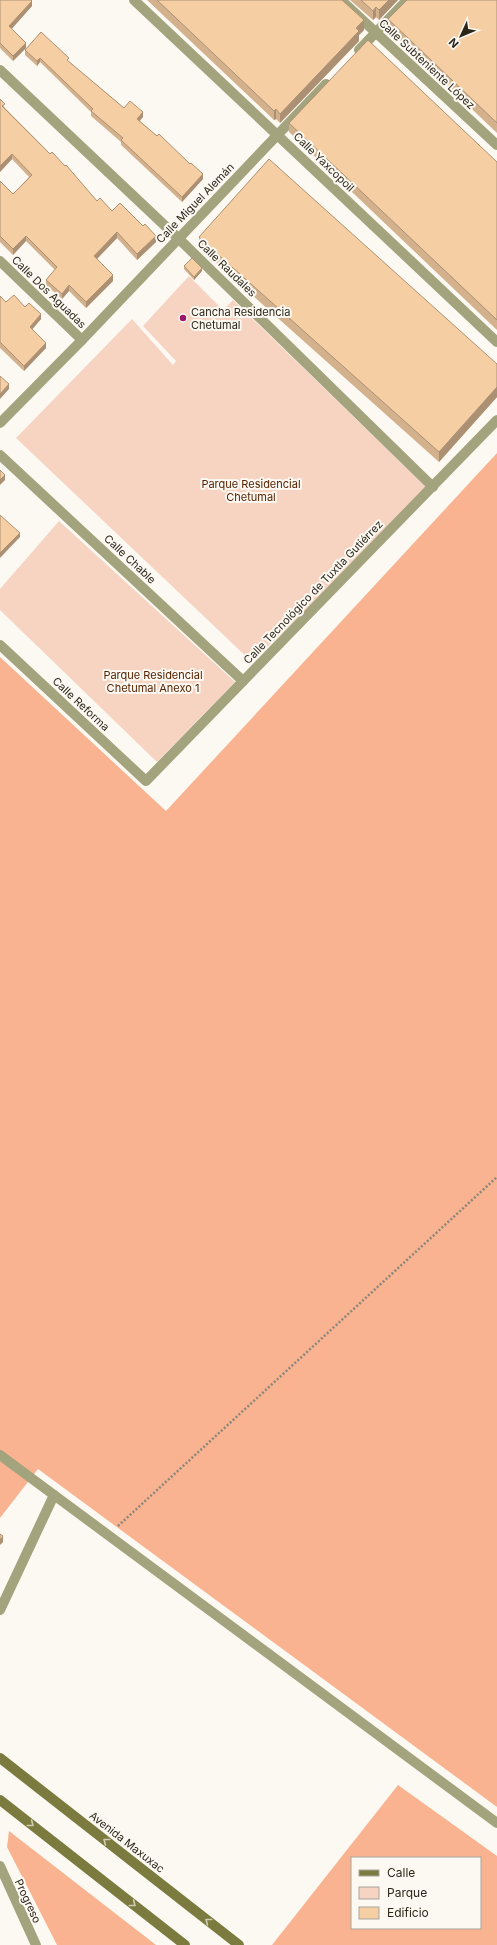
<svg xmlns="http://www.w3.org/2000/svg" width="497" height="1945" viewBox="0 0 497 1945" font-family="Inter,sans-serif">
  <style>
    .green { fill: #f7d3c2 }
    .forest { fill: #f9b390; fill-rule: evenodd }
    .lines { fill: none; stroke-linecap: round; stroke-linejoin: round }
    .path { stroke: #8a867c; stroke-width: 2.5; stroke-dasharray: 2 2; stroke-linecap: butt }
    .service { stroke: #a3a37d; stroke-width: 10 }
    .minor { stroke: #a3a37d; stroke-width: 10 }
    .secondary { stroke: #7b7a3f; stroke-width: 10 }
    .wall { fill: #d4b18d }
    .shaded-wall { fill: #ac9073 }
    .building { fill: #f6cea4; stroke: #ac9073 }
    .oneway { stroke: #cfcdb4 }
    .poi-dot { fill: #9b196d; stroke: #fcf9f3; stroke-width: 1.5 }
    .labels { text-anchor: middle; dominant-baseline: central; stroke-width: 4; stroke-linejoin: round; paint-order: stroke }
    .street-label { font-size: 11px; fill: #2c2619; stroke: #fcf9f3 }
    .poi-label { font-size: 11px; fill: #2c2619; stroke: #fcf9f3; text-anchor: start }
    .park-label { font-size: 11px; fill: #572200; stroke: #fcf9f3 }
  </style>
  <rect width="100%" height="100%" fill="#fcf9f3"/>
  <g class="green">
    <polygon points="189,276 223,310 233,300 426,487 412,508 252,662 16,438 132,319 173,365 176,361 143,326"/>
    <polygon points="59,521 235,682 157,762 0,610 0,589"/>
  </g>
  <g class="forest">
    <polygon points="497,453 497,1807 38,1469 0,1518 0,657 166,811"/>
    <path d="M 398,1785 L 497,1856 L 497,1945 L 272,1945 ZM 352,1858 L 480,1858 L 480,1928 L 352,1928 Z"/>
    <polygon points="9,1831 156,1945 57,1945 7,1847"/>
  </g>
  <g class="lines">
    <polyline class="path" points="118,1526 497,1177"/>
    <polyline class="service" points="0,1455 54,1495 0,1610"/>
    <g class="minor">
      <polyline points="134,0 497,342"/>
      <polyline points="341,0 497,145"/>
      <polyline points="359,50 407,0"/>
      <polyline points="0,70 178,238 433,487"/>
      <polyline points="0,261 82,340"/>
      <polyline points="0,423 82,340 326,84"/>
      <polyline points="0,455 243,681"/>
      <polyline points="0,645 146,781 497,420"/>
      <polyline points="54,1495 497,1823"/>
      <polyline points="0,1866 36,1945"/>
    </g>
    <g class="secondary">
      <polyline points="0,1758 239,1945"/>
      <polyline points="0,1800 185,1945"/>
    </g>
  </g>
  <g class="wall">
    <polygon points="0,0 32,6 11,29 26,48 13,61 0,48"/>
    <polygon points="147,0 342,0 364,30 359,35 359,41 280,123 276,119 274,120"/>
    <polygon points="350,0 398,0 379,20 376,17 373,20"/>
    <polygon points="497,0 497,133 388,29 388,19"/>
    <polygon points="25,50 69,62 124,108 143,117 140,121 203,179 182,202 121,145 121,142 91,116 91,112 40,62 37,66 25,55"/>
    <polygon points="0,99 5,108 97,201 156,242 137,260 117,238 97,259 113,281 86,308 69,291 62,299 46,285 46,280 55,270 26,241 13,255 0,242 0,181 13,194 29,177 12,159 0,172"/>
    <polygon points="289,123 497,162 497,330 289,132"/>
    <polygon points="199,237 497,364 497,397 439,462 213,260 212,262 199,247"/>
    <polygon points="184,266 202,271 194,280 184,269"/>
    <polygon points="0,296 6,302 25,307 41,319 32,329 46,348 24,371 0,348"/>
  </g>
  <g class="shaded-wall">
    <polygon points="389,0 398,0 379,20 379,10"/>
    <polygon points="32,1 32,6 9,32 9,26"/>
    <polygon points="376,7 376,17 373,20 373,11"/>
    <polygon points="364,20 364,30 359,35 359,41 280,123 280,114"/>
    <polygon points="26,43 26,48 13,61 13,56"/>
    <polygon points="40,58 40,62 37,66 37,61"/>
    <polygon points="276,109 276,119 274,120 274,111"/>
    <polygon points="143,112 143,117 137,123 137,119"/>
    <polygon points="12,154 12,159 0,172 0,166"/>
    <polygon points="203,174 203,179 182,202 182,197"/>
    <polygon points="117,232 117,238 94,262 94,256"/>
    <polygon points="26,236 26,241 13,255 13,249"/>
    <polygon points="156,236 156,242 137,260 137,254"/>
    <polygon points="213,250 213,260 212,262 212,252"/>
    <polygon points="202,268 202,271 194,280 194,277"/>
    <polygon points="113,275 113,281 86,308 86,302"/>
    <polygon points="69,285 69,291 62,299 62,294"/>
    <polygon points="41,314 41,319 30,332 30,327"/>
    <polygon points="46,343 46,348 24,371 24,366"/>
    <polygon points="9,384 9,389 0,399 0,394"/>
    <polygon points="497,387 497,397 439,462 439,452"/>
    <polygon points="5,475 5,480 0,485 0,480"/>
    <polygon points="20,533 20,537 0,558 0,553"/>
    <polygon points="3,1536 3,1542 0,1545 0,1540"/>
  </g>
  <g class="building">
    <polygon points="0,0 31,0 32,1 9,26 26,43 13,56 0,43"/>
    <polygon points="157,0 342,0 364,20 356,28 359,31 280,114 276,109 274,111"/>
    <polygon points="361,0 389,0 379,10 376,7 373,11"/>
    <polygon points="407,0 497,0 497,123 388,19"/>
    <polygon points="41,32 69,58 67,60 124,108 130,101 143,112 137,119 157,136 159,134 190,164 191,163 203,174 182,197 121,140 123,138 91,111 93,109 40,58 37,61 25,50"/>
    <polygon points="368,40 497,162 497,320 289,123"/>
    <polygon points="0,99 5,104 2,106 50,154 52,152 65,166 66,165 97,201 100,198 112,211 120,203 143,226 145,224 156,236 137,254 117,232 94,256 113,275 86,302 69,285 62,294 46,280 57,267 26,236 13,249 0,236 0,181 13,194 32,175 12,154 0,166"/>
    <polygon points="269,159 497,364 497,387 439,452 213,250 212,252 199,237"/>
    <polygon points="192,258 202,268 194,277 184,266"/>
    <polygon points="14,295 25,307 29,303 41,314 30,327 46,343 24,366 0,342 0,296 6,302"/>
    <polygon points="0,376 9,384 0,394"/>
    <polygon points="0,470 5,475 0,480"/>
    <polygon points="0,515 20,533 0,553"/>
    <polygon points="0,1534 3,1536 0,1540"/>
  </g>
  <defs><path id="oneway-chevron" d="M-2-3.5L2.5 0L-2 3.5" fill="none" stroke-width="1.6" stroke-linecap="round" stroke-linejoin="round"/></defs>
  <g class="oneway">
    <use href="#oneway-chevron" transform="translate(31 1824) rotate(38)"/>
    <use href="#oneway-chevron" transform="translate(106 1841) rotate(-142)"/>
    <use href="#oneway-chevron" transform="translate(133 1904) rotate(38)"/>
    <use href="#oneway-chevron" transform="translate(208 1921) rotate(-142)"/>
  </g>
  <circle class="poi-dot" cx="183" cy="318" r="4"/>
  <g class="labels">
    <g class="street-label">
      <text transform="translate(427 64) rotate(43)">Calle Subteniente López</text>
      <text transform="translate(324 162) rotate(44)">Calle Yaxcopoil</text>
      <text transform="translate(195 203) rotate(-46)">Calle Miguel Alemán</text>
      <text transform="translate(227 268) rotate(44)">Calle Raudales</text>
      <text transform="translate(49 292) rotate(44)">Calle Dos Aguadas</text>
      <text transform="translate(130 559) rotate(43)">Calle Chable</text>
      <text transform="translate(313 592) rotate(-46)">Calle Tecnológico de Tuxtla Gutiérrez</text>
      <text transform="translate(81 704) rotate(43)">Calle Reforma</text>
      <text transform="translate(127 1842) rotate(38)">Avenida Maxuxac</text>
      <text transform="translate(28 1901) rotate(65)">Progreso</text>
    </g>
    <g class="poi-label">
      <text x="191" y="312">Cancha Residencia<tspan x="191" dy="13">Chetumal</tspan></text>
    </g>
    <g class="park-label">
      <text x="251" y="484">Parque Residencial<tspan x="251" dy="13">Chetumal</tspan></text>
      <text x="153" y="675">Parque Residencial<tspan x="153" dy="13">Chetumal Anexo 1</tspan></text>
    </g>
  </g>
  <rect x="351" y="1857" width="130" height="72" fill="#fcf9f3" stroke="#a9a59c"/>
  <rect x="359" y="1870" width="20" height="6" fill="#7b7a3f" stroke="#a9a59c"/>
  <text x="387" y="1877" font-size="12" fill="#2c2619">Calle</text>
  <rect x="359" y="1887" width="20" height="12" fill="#f7d3c2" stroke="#a9a59c"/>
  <text x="387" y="1897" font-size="12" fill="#2c2619">Parque</text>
  <rect x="359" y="1907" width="20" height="12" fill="#f6cea4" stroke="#a9a59c"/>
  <text x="387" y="1917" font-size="12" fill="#2c2619">Edificio</text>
  <g transform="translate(461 36) rotate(226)" stroke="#fcf9f3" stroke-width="3" paint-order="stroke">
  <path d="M0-3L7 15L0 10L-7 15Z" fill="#2c2619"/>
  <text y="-6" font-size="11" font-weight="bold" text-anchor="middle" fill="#2c2619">N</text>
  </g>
</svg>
